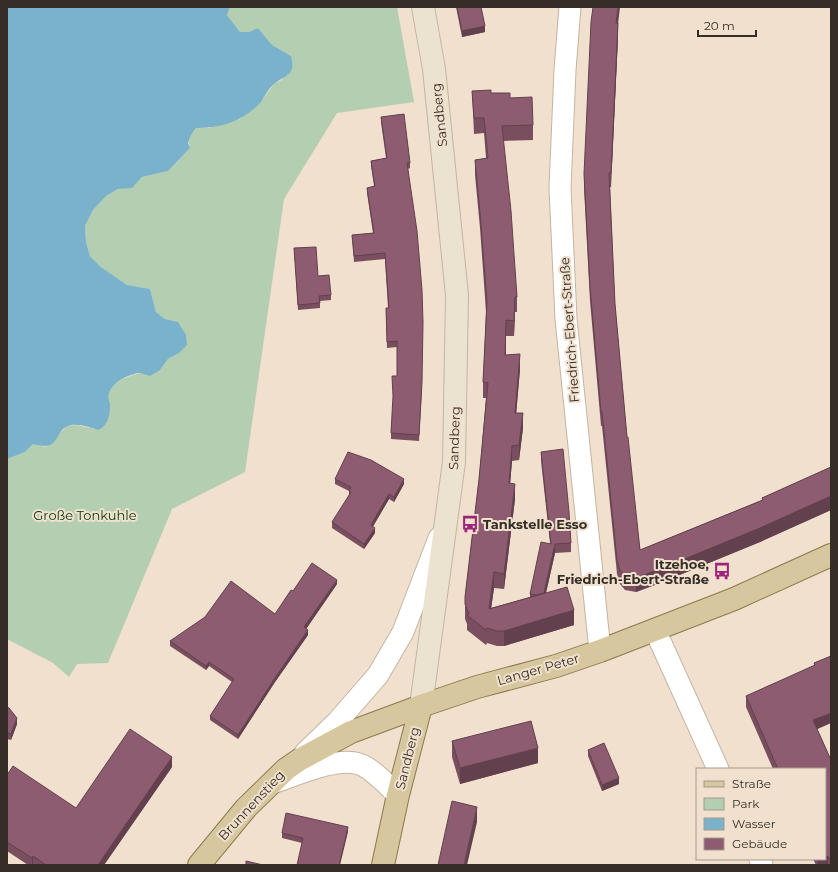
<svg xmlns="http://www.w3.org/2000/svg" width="838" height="872" viewBox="0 0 838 872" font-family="Montserrat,sans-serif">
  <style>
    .green { fill: #b3ceb1 }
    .water { fill: #7ab2cc }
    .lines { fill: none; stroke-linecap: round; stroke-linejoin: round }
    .minor-casing { stroke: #c4b5a2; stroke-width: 23 }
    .secondary-casing { stroke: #c4b5a2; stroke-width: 24 }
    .primary-casing { stroke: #8c794b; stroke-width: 24 }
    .minor { stroke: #fff; stroke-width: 21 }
    .secondary { stroke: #ebe3cf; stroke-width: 22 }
    .primary { stroke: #d6c79f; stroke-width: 22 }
    .wall { fill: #794f60 }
    .shaded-wall { fill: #63404e }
    .building { fill: #8d5c70; stroke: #63404e }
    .labels { text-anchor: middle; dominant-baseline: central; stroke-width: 4; stroke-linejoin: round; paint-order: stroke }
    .street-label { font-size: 13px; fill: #342e26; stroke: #f0e0cd }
    .park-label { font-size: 13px; fill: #023b05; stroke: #f0e0cd }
    .poi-label { font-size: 13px; font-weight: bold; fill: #342e26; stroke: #f0e0cd; text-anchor: start }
  </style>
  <rect width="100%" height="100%" fill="#f0e0cd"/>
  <path class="green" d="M 230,7 L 397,7 L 414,102 L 337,113 L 284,199 L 245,472 L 172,509 L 108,663 L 77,664 L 69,677 L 53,663 L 7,639 L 7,459 L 25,452 L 33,444 L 46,447 L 67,426 L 76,425 L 100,430 C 103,423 109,414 110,407 C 110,403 108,398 109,394 C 113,376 145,372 160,370 L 168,359 L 179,353 L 178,322 L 165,319 L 156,312 L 150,289 L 127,285 L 101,267 L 90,256 L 86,242 L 85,226 L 93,210 L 106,196 L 118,189 L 132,187 L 142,177 L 168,171 L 190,148 C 187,140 191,134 196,128 L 209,128 L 240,119 L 263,99 L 274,84 L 282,80 L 291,56 L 272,45 L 258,28 L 249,32 L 240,32 L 227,15 Z"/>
  <path class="water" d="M 7,7 L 230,7 L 227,15 L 240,32 L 249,32 L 258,28 L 272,45 L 291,56 C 296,76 286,74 274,84 C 268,89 265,96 261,102 C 243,121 222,128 196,128 L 191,135 L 188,143 L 190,148 L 168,171 L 142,177 L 132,188 L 118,189 L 106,196 L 93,210 L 85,226 L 86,242 L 90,256 L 101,267 L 127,285 L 150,289 L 156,312 L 165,319 L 178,322 L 186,335 L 187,345 L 179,353 L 168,359 L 160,370 L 150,376 C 147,375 142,373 138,373 C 128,375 112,382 109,394 C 108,396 109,400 110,403 C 110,414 109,424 99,430 C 91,428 77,422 68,426 C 57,430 58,446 45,446 C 41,446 37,445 33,444 L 25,452 L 7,459 Z"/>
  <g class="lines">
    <g class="minor-casing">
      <g id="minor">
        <polyline points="570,7 565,70 560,188 566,319 600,651"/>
        <polyline points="655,630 718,769"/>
        <polyline points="305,753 338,721 378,675 403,632 439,538"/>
        <path d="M 270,784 C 292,777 336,756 359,764 C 372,768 388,786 398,795"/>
        <polyline points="760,859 762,865"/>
      </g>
    </g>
    <g class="secondary-casing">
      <polyline id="secondary" points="421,706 454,462 457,295 434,69 423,7"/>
    </g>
    <g class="primary-casing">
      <g id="primary">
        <polyline points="199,865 246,808 286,769 299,760 351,732 421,706 477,687 556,666 600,651 734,599 831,555"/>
        <polyline points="383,865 398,795 421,706"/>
      </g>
    </g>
    <use href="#minor" class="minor"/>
    <use href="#secondary" class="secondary"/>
    <use href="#primary" class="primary"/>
  </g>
  <g class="wall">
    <polygon points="456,7 481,7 485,32 462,37"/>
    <polygon points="618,37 611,187 610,187 615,304 627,437 640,550 762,500 762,498 831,467 831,510 760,542 660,583 636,592 625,590 620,584 617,574 602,426 601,426 590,301 584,188 584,174"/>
    <polygon points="472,91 491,93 510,98 533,125 533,140 503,141 517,297 517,312 515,312 514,336 506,336 506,355 520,369 516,413 523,428 519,460 512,461 510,483 515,499 504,589 494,588 491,608 530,597 530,594 550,543 541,461 541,452 571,543 571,552 555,553 546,593 574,625 504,646 497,646 487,643 486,645 467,630 467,624 465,619 465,597 479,479 486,398 483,398 483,382 486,312 480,228 475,175 475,160 486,158 484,133 474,134"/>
    <polygon points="381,117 410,163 410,168 408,169 422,388 419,441 391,439 391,433 397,376 397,347 387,348 386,314 388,308 385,259 354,262 352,235 373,233 367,193 367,188 374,186 371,166 371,161 386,158 381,122"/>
    <polygon points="294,248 318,276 331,295 331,300 320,301 320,308 298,310"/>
    <polygon points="335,479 404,484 394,502 389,499 373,526 375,533 364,549 332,528 332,522 349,496 349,491 335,484"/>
    <polygon points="337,584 306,629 308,635 275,682 238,739 210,720 210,716 232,682 209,666 206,670 170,646 170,641 275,614"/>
    <polygon points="831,656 817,729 831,760 831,865 816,865 813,859 825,859 825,769 773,769 746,707 746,696 814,666 814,663"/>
    <polygon points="7,707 17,724 11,740 7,739"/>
    <polygon points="452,741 538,763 460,784 452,757"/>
    <polygon points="588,750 619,784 602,791 588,756"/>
    <polygon points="172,767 104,865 28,865 7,851 7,775 76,808"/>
    <polygon points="348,832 302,843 282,838 282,833"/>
  </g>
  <g class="shaded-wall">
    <polygon points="618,7 620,7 618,24 618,37 611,187 616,23"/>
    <polygon points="485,26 485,32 462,37 462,31"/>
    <polygon points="515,297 515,312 514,336 514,321"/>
    <polygon points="506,320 506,336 505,370 505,355"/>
    <polygon points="520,354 520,369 515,429 515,413"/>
    <polygon points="523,413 523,428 519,460 519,445"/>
    <polygon points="512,446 512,461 509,498 509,483"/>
    <polygon points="404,479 404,484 394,502 394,497"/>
    <polygon points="515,484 515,499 504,589 504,574"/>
    <polygon points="389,494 389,499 371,530 371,525"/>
    <polygon points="831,496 831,510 760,542 660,583 636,592 636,578"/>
    <polygon points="375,528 375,533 364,549 364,544"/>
    <polygon points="555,544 555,553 543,606 543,597"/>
    <polygon points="494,572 494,588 489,624 489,609"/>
    <polygon points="337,580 337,584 304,632 304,627"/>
    <polygon points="574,610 574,625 504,646 504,631"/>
    <polygon points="308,630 308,635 275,682 238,739 238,735 275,678"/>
    <polygon points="209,662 209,666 206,670 206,666"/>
    <polygon points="831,713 831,723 813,731 813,720"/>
    <polygon points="17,718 17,724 11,740 11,734"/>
    <polygon points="538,748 538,763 460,784 460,768"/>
    <polygon points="172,757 172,767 104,865 98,865"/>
    <polygon points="619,778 619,784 602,791 602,785"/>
    <polygon points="477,807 477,822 467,865 464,865"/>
    <polygon points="348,827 348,832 340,865 339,865"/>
    <polygon points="33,856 33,865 32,865 32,858"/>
    <polygon points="828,856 828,865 818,865 818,860 820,859 825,859 825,857"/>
  </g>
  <g class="building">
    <polygon points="457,7 481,7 485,26 462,31"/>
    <polygon points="593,7 618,7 616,23 618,23 611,173 609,173 615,304 627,437 628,437 640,550 763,500 762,498 831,467 831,496 760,528 660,569 636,578 625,576 620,570 617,560 602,412 601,412 590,287 584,174 591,22"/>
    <polygon points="491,90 491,93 510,93 510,98 532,97 533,125 502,126 511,211 517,297 515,297 514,321 506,320 505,355 520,354 515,413 523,413 519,445 512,446 509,483 515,484 504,574 494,572 489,609 567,587 574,610 504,631 497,631 487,628 486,630 467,615 469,614 465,604 465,597 479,479 488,383 483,382 487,302 480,213 475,160 488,158 484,118 474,118 472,91"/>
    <polygon points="404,114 410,163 407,163 417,231 422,290 423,322 422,382 419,435 391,433 393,396 392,376 397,376 397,341 387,342 386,308 389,308 385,253 354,256 352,235 374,233 367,188 375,186 371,161 387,158 381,117"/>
    <polygon points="316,247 318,276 329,275 331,295 319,296 320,303 298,305 294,248"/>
    <polygon points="563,449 569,512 571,543 555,544 544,593 537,595 530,594 541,542 551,544 541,452"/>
    <polygon points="348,452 371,460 404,479 394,497 389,494 371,525 375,528 364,544 332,522 351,492 349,491 351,487 335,479"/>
    <polygon points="312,563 337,580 304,627 308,630 275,678 238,735 210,716 234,679 209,662 206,666 170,641 205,617 231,581 275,614 291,590 293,591"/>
    <polygon points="831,656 831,713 813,720 831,760 831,862 828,856 825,857 825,769 778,769 746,696 815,665 814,663"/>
    <polygon points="7,707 9,708 17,718 11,734 7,733"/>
    <polygon points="531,721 538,748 460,768 452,741"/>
    <polygon points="130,729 172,757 98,865 46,865 33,856 32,858 7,842 7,775 13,766 76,808"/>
    <polygon points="604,743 619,778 602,785 588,750"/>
    <polygon points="452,801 477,807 464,865 438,865"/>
    <polygon points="286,813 348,827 339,865 297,865 303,838 282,833"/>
    <polygon points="246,861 263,865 246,865"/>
  </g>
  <defs>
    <g id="bus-bare" transform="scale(1.38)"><path d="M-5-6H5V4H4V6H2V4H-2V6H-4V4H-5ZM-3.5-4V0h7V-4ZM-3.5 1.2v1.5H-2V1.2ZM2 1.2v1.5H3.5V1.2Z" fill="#9e247b" stroke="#f0e0cd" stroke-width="2.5" paint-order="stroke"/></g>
  </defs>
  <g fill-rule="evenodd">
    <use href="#bus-bare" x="470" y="524"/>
    <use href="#bus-bare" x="722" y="571"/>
  </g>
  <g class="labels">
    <g class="street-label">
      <text transform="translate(439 115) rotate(-96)">Sandberg</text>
      <text transform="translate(569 330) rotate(-94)">Friedrich-Ebert-Straße</text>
      <text transform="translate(454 438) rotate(-88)">Sandberg</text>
      <text transform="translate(538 669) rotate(-16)">Langer Peter</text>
      <text transform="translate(407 758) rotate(-76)">Sandberg</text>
      <text transform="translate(251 805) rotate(-47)">Brunnenstieg</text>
    </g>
    <g class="park-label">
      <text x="85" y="515">Große Tonkuhle</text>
    </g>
    <g class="poi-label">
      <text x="483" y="524">Tankstelle Esso</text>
      <text x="709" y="564" text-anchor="end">Itzehoe,<tspan x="709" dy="15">Friedrich-Ebert-Straße</tspan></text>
    </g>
  </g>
  <rect width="838" height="872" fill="none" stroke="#342e26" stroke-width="16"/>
  <rect x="696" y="768" width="130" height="92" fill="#f0e0cd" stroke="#a5998a"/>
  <rect x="704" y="781" width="20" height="6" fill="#d6c79f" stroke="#a5998a"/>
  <text x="732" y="788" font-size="12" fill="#342e26">Straße</text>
  <rect x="704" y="798" width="20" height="12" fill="#b3ceb1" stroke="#a5998a"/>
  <text x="732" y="808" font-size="12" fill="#342e26">Park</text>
  <rect x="704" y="818" width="20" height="12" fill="#7ab2cc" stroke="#a5998a"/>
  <text x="732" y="828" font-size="12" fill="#342e26">Wasser</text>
  <rect x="704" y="838" width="20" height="12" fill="#8d5c70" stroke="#a5998a"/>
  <text x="732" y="848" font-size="12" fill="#342e26">Gebäude</text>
  <path d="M698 30v6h58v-6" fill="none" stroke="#342e26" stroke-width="2"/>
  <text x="704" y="30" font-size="12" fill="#342e26" stroke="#f0e0cd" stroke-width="3" paint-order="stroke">20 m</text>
</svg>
